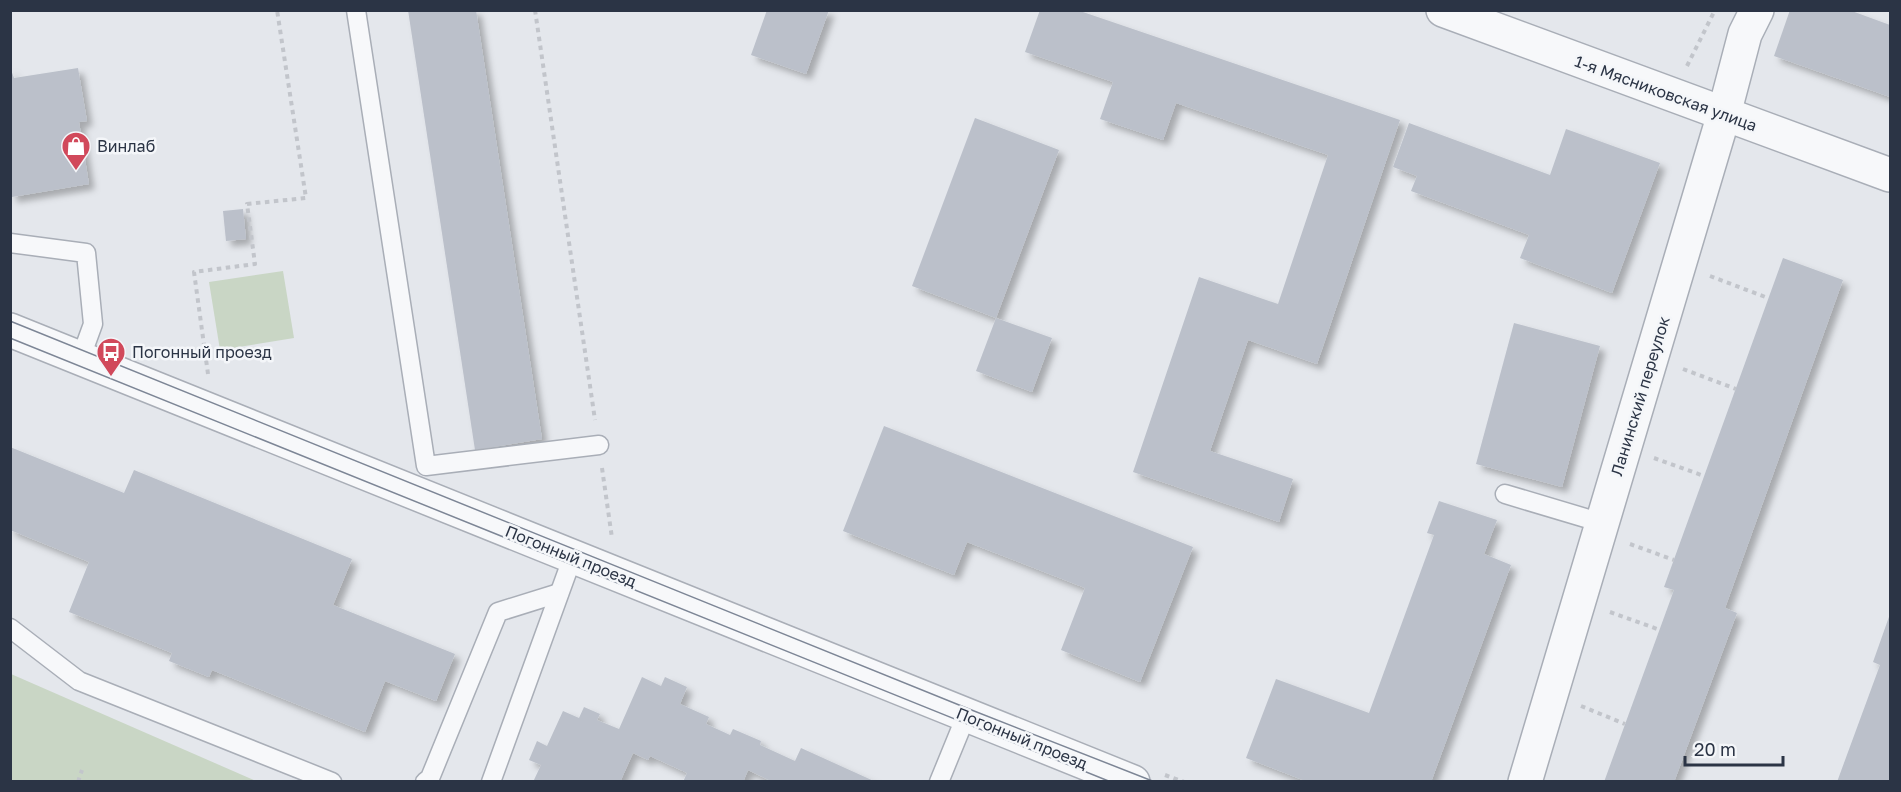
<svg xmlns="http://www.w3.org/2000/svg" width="1901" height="792" viewBox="0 0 1901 792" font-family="'Golos Text',sans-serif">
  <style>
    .green { fill: #c9d6c5 }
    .building { fill: #bbc0ca; filter: url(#shadow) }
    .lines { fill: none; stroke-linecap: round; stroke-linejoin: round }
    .service-casing { stroke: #a9aeb7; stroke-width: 21 }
    .minor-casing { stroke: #a9aeb7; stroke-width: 36 }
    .tertiary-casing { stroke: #a9aeb7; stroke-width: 36 }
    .path { stroke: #c2c5cb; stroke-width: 4; stroke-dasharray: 4.5 4.5; stroke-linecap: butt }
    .service { stroke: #f7f8fa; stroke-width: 18 }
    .minor { stroke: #f7f8fa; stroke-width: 33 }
    .tertiary { stroke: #f7f8fa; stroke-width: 33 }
    .tram { stroke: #7d8696; stroke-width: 1.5 }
    .labels { text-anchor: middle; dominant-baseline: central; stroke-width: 5; stroke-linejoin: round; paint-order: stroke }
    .street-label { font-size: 16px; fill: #2b3445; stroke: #f4f6f9 }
    .poi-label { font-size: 16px; fill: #2b3445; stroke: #f4f6f9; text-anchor: start }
  </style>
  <defs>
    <filter id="shadow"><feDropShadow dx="5.5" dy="5.5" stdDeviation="3" flood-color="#0004"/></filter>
  </defs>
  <rect width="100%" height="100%" fill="#e4e7ec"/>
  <g class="green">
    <polygon points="283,271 294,338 220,350 209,282"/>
    <polygon points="10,674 11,674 256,781 11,781"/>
  </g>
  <g class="building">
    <polygon points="408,10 476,10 542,439 475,450"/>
    <polygon points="767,10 829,10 806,74 751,55"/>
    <polygon points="1040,10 1077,10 1400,120 1317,364 1248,340 1210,451 1293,479 1279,522 1133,472 1199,277 1278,304 1328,155 1176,103 1163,140 1100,119 1113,82 1025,52"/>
    <polygon points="1790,10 1849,10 1890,25 1890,97 1774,56"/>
    <polygon points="10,67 14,78 78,68 87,121 79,122 89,184 12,197 10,188"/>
    <polygon points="975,118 1059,150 996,318 1052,338 1032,392 976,371 996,318 912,286"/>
    <polygon points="1409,123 1550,175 1566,129 1660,163 1612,293 1520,258 1529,235 1411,191 1417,176 1393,167"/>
    <polygon points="243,209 246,239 226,241 223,211"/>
    <polygon points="1783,258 1843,280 1725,608 1737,613 1674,782 1604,782 1674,590 1664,587"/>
    <polygon points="1514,323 1600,346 1562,487 1476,464"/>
    <polygon points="884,426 1193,547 1140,682 1061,650 1085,588 967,542 954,575 843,531"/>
    <polygon points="10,447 124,493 134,470 352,559 333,605 455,654 436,701 385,681 365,732 212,670 209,677 169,661 172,653 69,612 89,562 10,530"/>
    <polygon points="1439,501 1497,520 1484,554 1511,565 1431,782 1308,782 1246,758 1276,679 1369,713 1434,535 1427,533"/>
    <polygon points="1890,614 1890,782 1837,782 1880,665 1873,662"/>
    <polygon points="642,677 661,686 665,677 687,687 680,704 709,717 706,724 730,735 733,729 761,741 760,745 795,761 801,748 876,782 773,782 748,770 743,782 683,782 687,773 650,756 648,760 633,753 620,782 533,782 541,765 529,760 537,741 547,746 563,711 579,718 584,707 600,714 597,720 619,729"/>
  </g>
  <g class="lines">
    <g class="service-casing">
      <g id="service">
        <polyline points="356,10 426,466 599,445"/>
        <polyline points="10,243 86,253 93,324 81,357"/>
        <polyline points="1505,494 1602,523"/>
        <polyline points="10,628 79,681 332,782"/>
        <polyline points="425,782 430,778 498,612 559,593"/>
        <polyline points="491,782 573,556"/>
        <polyline points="939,782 966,716"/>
      </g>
    </g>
    <g class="minor-casing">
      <g id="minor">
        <polyline points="10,330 1133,782"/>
        <polyline points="1525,782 1724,114 1745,34 1757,10"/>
      </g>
    </g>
    <g class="tertiary-casing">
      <polyline id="tertiary" points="1443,10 1890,175"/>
    </g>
    <g class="path">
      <polyline points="535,10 595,420"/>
      <polyline points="1687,66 1715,10"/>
      <polyline points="1710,276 1768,298"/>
      <polyline points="1683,369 1736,389"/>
      <polyline points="208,374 194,272 255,264 247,204 306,198 277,10"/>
      <polyline points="1654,458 1704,476"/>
      <polyline points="602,468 612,538"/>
      <polyline points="1630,544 1674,560"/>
      <polyline points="1610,612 1660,630"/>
      <polyline points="1581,706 1625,724"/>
      <polyline points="1165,775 1184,782"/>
      <polyline points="78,782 82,770"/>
    </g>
    <use href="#service" class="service"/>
    <use href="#minor" class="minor"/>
    <use href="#tertiary" class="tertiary"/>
    <g class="tram">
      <polyline points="10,321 969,709 1155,782"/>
      <polyline points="10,338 1111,782"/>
    </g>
  </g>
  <defs>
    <g id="shop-pin" transform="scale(1.5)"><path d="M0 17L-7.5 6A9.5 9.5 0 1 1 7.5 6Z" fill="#d1495b" stroke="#f4f6f9"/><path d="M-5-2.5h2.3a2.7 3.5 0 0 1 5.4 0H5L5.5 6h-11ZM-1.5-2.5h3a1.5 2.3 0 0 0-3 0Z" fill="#fff"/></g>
    <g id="bus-pin" transform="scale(1.5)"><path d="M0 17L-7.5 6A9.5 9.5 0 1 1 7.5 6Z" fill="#d1495b" stroke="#f4f6f9"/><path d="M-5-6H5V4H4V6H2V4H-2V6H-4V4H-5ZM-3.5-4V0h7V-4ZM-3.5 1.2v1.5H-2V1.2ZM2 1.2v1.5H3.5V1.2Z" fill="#fff"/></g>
  </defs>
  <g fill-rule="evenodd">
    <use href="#shop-pin" x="76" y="146"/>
    <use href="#bus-pin" x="111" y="352"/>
  </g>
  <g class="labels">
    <g class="street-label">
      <text transform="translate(1666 93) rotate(20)">1-я Мясниковская улица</text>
      <text transform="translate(1640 396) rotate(-73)">Ланинский переулок</text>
      <text transform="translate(571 556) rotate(22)">Погонный проезд</text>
      <text transform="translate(1022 738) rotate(22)">Погонный проезд</text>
    </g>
    <g class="poi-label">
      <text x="97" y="146">Винлаб</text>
      <text x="132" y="352">Погонный проезд</text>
    </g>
  </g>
  <rect width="1901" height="792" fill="none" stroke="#2b3445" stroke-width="24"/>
  <path d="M1685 756v9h98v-9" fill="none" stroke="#2b3445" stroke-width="3"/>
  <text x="1694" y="756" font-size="18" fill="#2b3445" stroke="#f4f6f9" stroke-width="4.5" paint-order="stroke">20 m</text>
</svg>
